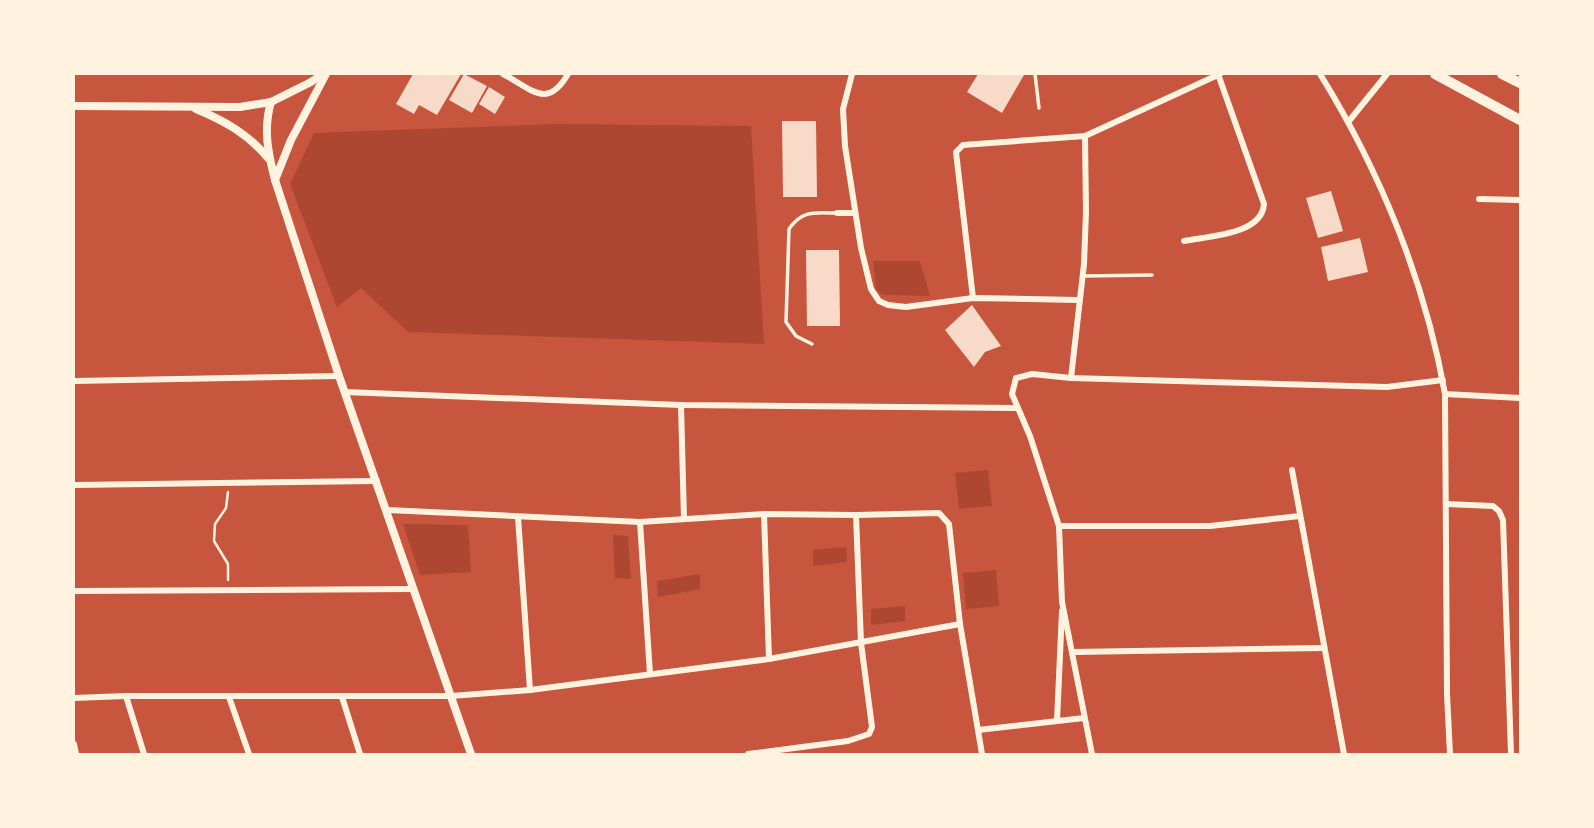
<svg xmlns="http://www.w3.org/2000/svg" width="1594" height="828" viewBox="0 0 1594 828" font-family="Mulish,sans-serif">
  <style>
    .green { fill: #ae4732 }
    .building { fill: #f7dbc8 }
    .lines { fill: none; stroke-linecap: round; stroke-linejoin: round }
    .path { stroke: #fff3e0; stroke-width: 2.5 }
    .service { stroke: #fff3e0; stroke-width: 3.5 }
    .minor { stroke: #fff3e0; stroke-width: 6 }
    .tertiary { stroke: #fff3e0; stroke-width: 8 }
    .secondary { stroke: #fff3e0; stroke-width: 10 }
  </style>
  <rect width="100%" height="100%" fill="#c8553d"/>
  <g class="green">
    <polygon points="557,124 751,126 764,344 408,332 361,288 337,307 290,184 314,133"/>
    <polygon points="873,261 920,261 930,296 882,295 876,289"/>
    <polygon points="988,470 992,506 959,509 955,473"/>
    <polygon points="403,524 468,525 471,572 420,575"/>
    <polygon points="613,535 628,536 631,579 615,578"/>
    <polygon points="846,547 847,562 813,566 813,550"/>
    <polygon points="996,570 999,606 966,609 963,573"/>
    <polygon points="700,574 700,589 658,597 657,581"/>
    <polygon points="905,606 905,621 871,625 871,609"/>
  </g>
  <g class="building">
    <polygon points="413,74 461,74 437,115 419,105 414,114 396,104"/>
    <polygon points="464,74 487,86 472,113 449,100"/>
    <polygon points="978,74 1024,75 1002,113 967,92"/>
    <polygon points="489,87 505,97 495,114 479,104"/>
    <polygon points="782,121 816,121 817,197 783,197"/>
    <polygon points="1331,191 1343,231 1318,238 1306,198"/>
    <polygon points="1360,238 1368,272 1328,281 1321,247"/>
    <polygon points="806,250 839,250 840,326 807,326"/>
    <polygon points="972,305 1001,346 985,352 974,367 945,330"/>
  </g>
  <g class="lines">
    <polyline class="path" points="228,492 226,508 215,524 214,541 228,564 228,580"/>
    <g class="service">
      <polyline points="1035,74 1039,108"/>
      <polyline points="1084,276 1152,275"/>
      <path d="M 812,344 L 796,336 L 786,322 L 789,229 C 802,210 814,213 835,213"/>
    </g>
    <g class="minor">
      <path d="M 503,74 C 532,89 547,110 568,74"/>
      <polyline points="852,74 843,109 845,146 861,248 871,289 879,301 888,305 906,307 973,298 1078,300"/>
      <path d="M 1320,74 C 1380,171 1425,281 1445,394 L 1447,694 L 1450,754"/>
      <polyline points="1349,121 1387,74"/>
      <polyline points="1479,199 1520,200"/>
      <polyline points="837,213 855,213"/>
      <path d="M 1184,241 C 1208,236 1262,235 1264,204 L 1218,74"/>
      <polyline points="973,298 956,152 963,145 1085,136 1220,74"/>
      <polyline points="1071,378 1084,264 1086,212 1085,136"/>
      <polyline points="74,381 339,376"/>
      <polyline points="345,392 681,405 1016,408"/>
      <polyline points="1445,394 1520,398"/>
      <polyline points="681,405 684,519"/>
      <polyline points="1292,470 1344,754"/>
      <polyline points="74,485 377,481"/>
      <polyline points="1446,504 1493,506 1499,511 1503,520 1511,754"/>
      <polyline points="388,510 640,522 764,514 856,515 939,513 949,524 960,624 982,754"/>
      <polyline points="764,514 769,659"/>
      <polyline points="518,517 530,690"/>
      <polyline points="640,522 650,674"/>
      <polyline points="1059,526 1210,526 1300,516"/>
      <polyline points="74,591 413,589"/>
      <polyline points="1073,652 1323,648"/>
      <polyline points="126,696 144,754"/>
      <polyline points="229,697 249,754"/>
      <polyline points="342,697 360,754"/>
      <polyline points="74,698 126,696 451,696 530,690 769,659 960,624"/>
      <polyline points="1057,721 1062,611"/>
      <polyline points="978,730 1084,718"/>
      <polyline points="74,744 76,754"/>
      <polyline points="748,754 848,741 869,734 872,727 861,643 856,515"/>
      <polyline points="1092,754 1062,602 1059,526 1030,436 1012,394 1016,378 1032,374 1071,378 1387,387 1443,380"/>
    </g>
    <g class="tertiary">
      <path d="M 271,102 C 263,129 268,153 275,180 L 339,376 L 471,754"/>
      <polyline points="74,106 240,107 271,102 311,82 323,74"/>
      <path d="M 196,109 C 225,121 248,134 268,158"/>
      <polyline points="275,180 291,140 326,74"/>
    </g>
    <g class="secondary">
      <polyline points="1435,74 1520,120"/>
      <polyline points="1502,74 1520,83"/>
    </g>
  </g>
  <rect width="1594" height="828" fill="none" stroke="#fff3e0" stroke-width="150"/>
</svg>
